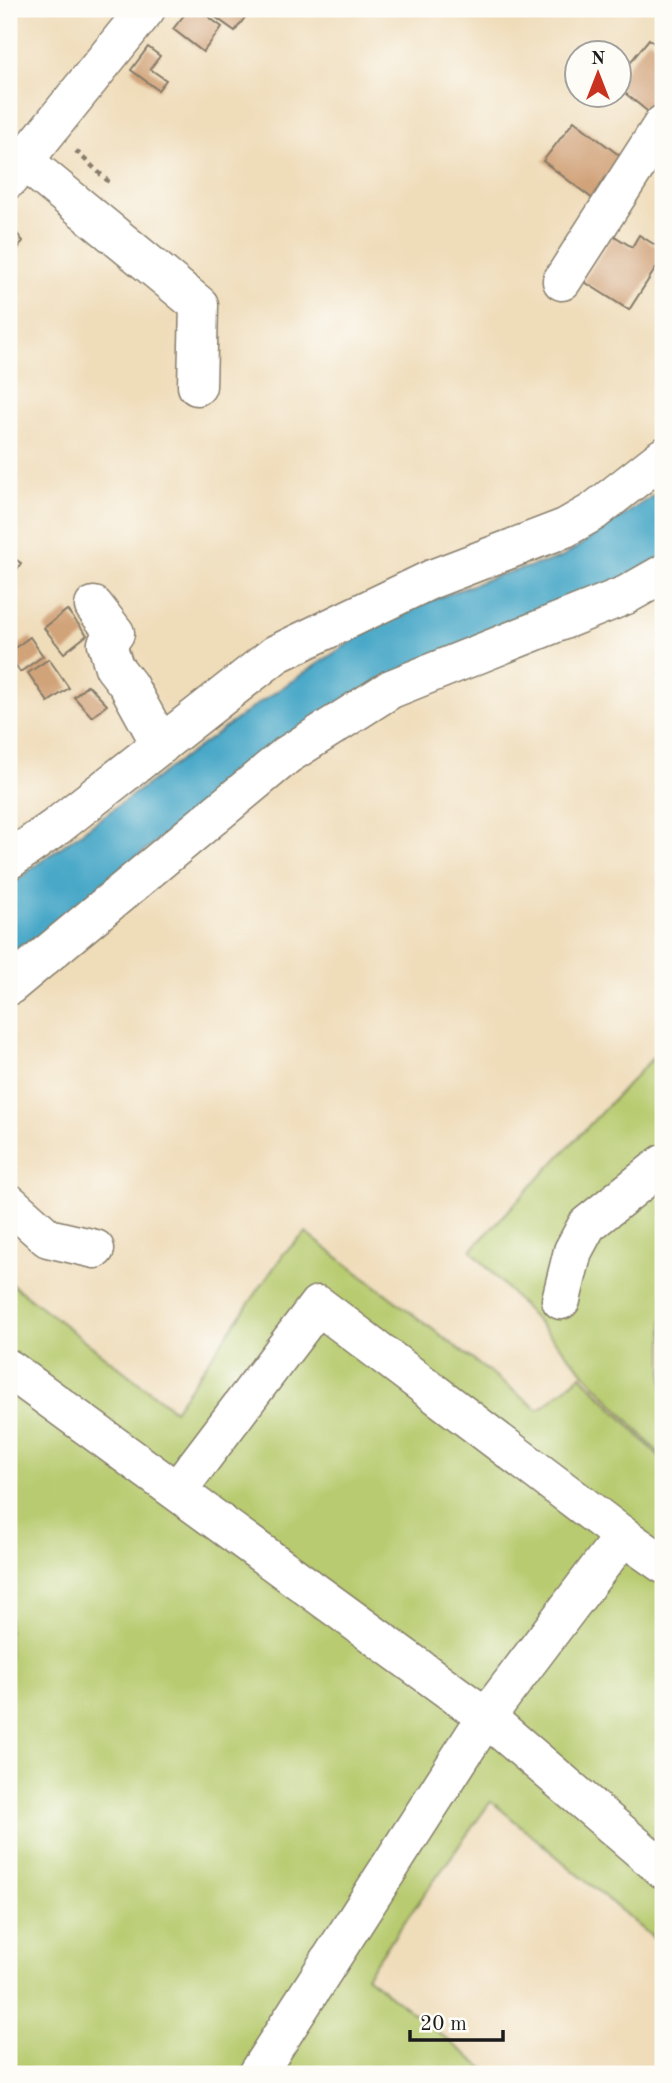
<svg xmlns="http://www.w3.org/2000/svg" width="672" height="2083" viewBox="0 0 672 2083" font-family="'Old Standard TT',serif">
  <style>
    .green { fill: #b8cb6f; stroke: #6a7446; stroke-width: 2 }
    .water { fill: #49a8c8; stroke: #326272; stroke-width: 2 }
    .building { fill: #d1a379 }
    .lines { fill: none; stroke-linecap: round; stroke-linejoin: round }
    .minor-casing { stroke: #867c6a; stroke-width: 41 }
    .path { stroke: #867c6a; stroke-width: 4.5; stroke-dasharray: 5 5; stroke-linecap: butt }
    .minor { stroke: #fff; stroke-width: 38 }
  </style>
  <rect width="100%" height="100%" fill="#fdfcf7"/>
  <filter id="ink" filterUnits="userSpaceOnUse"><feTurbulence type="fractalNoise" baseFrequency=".0143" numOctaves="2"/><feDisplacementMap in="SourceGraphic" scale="14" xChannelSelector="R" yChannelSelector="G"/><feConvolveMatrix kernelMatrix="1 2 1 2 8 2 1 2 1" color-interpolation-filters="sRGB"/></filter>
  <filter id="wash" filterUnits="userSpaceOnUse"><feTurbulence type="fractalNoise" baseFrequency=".00686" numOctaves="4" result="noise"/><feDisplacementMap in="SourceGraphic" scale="28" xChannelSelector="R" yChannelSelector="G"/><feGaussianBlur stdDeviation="1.57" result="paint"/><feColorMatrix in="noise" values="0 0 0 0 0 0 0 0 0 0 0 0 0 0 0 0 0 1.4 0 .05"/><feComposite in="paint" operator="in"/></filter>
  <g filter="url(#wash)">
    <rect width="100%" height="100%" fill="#efdcb9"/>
    <g class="green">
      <polygon points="663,1047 663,1458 471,1250"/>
      <polygon points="306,1233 539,1410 581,1375 663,1461 663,1946 491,1801 366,1976 491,2074 9,2074 9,1282 174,1410 285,1252"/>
    </g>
    <polygon class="water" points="663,489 663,556 179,823 9,961 9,888 31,869 259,703 390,616 496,576 561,558"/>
    <g id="blocks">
      <g class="building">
        <polygon points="189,9 198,9 222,27 203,52 173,29"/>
        <polygon points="204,9 251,9 235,31"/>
        <polygon points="649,39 663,50 663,111 657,119 620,89 620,75"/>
        <polygon points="148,47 160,56 150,69 166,80 158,90 131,70"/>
        <polygon points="574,121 624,159 593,199 543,161"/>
        <polygon points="9,224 23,241 11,258 9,258"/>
        <polygon points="613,235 632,247 639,235 663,250 663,257 629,310 583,281"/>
        <polygon points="9,555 21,563 9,581"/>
        <polygon points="67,610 87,635 64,653 44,628"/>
        <polygon points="30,637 43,656 20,672 9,655 9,652"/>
        <polygon points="49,659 69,688 48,702 28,673"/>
        <polygon points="88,685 107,705 92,717 74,697"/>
      </g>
    </g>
  </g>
  <g filter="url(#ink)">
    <use href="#blocks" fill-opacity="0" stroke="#867c6a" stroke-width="2"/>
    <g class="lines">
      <g class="minor-casing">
        <g id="minor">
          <polyline points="24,161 199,305 197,386"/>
          <polyline points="9,179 146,9"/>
          <polyline points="562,281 663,124"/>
          <polyline points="94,606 115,633 107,644 114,667 128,685 161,745"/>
          <polyline points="9,860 56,827 276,654 432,579 565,528 593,512 663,457"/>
          <polyline points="9,986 287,755 391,689 626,595 663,574"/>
          <polyline points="9,1203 48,1238 95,1249"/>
          <polyline points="561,1300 573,1251 587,1225 663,1164"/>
          <polyline points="9,1369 486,1717 663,1869"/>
          <polyline points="177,1491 318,1305 623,1536 663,1564"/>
          <polyline points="257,2074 486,1717 623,1536"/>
        </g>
      </g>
      <polyline class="path" points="76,151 110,183"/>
      <use href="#minor" class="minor"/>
    </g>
  </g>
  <rect width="672" height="2083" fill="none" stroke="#fdfcf7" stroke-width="35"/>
  <g transform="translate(598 74)"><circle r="33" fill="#fdfcf7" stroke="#a3a29f" stroke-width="2"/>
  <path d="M0-5L12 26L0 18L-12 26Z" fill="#c8321e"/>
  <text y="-10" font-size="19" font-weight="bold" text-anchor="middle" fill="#1c1c1c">N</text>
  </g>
  <path d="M410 2030v10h93v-10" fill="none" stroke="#1c1c1c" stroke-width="3.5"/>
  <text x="420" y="2030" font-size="21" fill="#1c1c1c" stroke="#fdfcf7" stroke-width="5" paint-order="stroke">20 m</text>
</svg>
